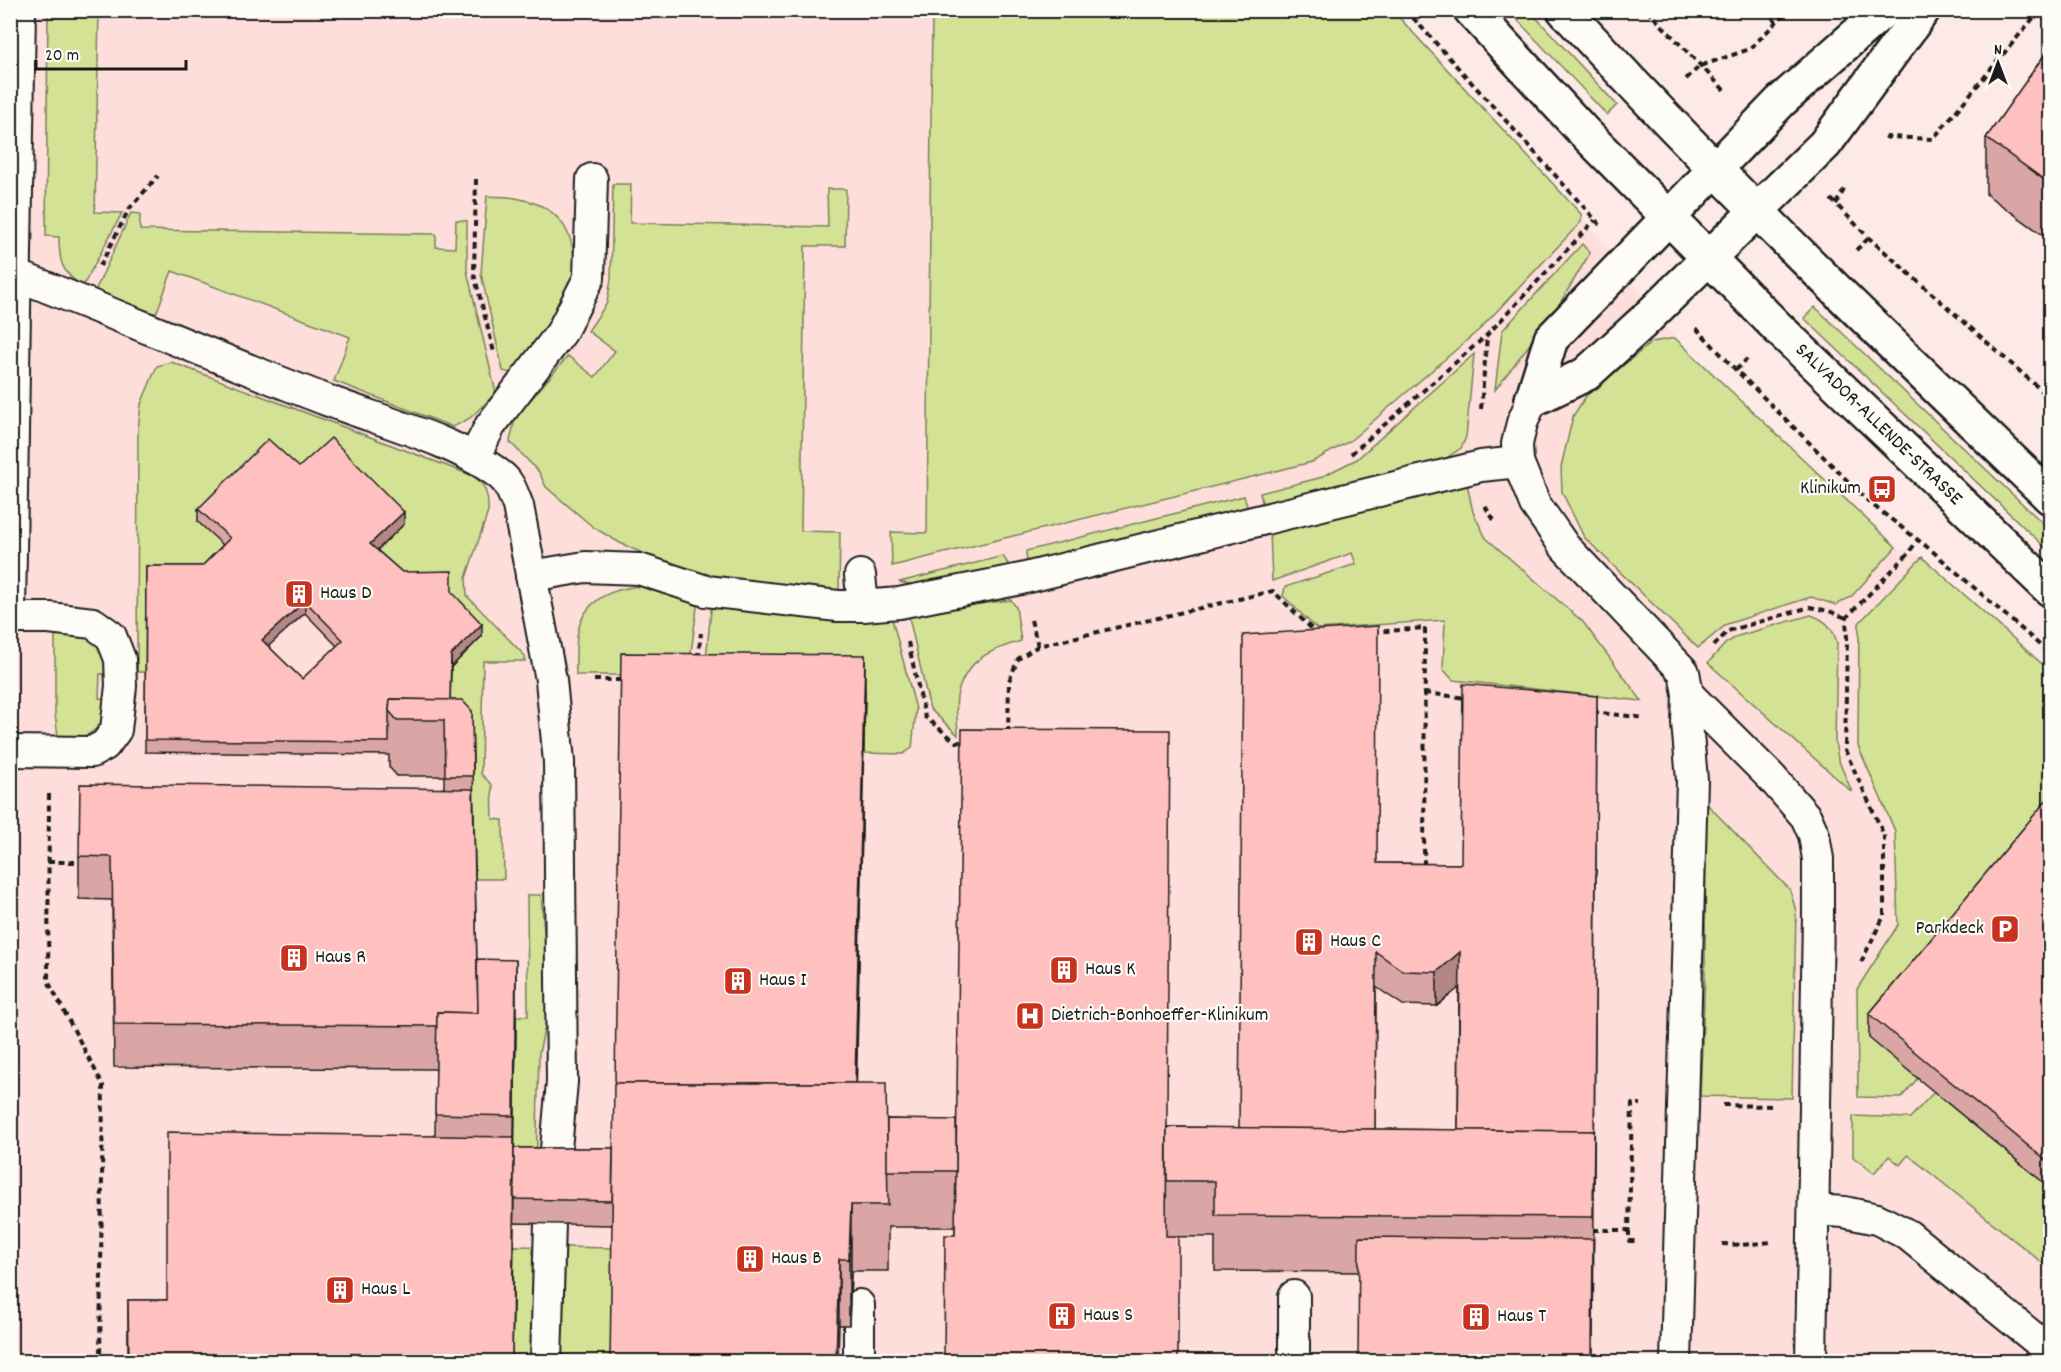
<svg xmlns="http://www.w3.org/2000/svg" width="2061" height="1372" viewBox="0 0 2061 1372" font-family="Dekko,sans-serif">
  <style>
    .built { fill: #fddedb }
    .green { fill: #d4e296; stroke: #787f59; stroke-width: 1.5 }
    .lines { fill: none; stroke-linecap: round; stroke-linejoin: round }
    .service-casing { stroke: #1c1c1c; stroke-width: 34 }
    .minor-casing { stroke: #1c1c1c; stroke-width: 38 }
    .path { stroke: #1c1c1c; stroke-width: 4; stroke-dasharray: 6 4.5; stroke-linecap: butt }
    .service { stroke: #fdfcf7; stroke-width: 30 }
    .minor { stroke: #fdfcf7; stroke-width: 33 }
    .wall { fill: #daa6a5; stroke: #1c1c1c; stroke-width: 1.5; fill-rule: evenodd }
    .shaded-wall { fill: #b28786; stroke: #1c1c1c; stroke-width: 1.5 }
    .building { fill: #fec1c0; stroke: #1c1c1c; stroke-width: 1.5; fill-rule: evenodd }
    .labels { text-anchor: middle; dominant-baseline: central; stroke-width: 4.5; stroke-linejoin: round; paint-order: stroke }
    .street-label { font-size: 20px; fill: #1c1c1c; stroke: #fdfcf7 }
    .poi-label { font-size: 20px; fill: #1c1c1c; stroke: #fdfcf7; text-anchor: start }
  </style>
  <rect width="100%" height="100%" fill="#fdeae6"/>
  <filter id="ink" filterUnits="userSpaceOnUse"><feTurbulence type="fractalNoise" baseFrequency=".0167" numOctaves="2"/><feDisplacementMap in="SourceGraphic" scale="12" xChannelSelector="R" yChannelSelector="G"/><feConvolveMatrix kernelMatrix="1 2 1 2 8 2 1 2 1" color-interpolation-filters="sRGB"/></filter>
  <g filter="url(#ink)">
    <polygon class="built" points="10,11 1393,11 1581,214 1675,338 1896,547 1922,557 2050,671 2050,1361 11,1361"/>
    <g class="green">
      <path d="M 48,11 L 99,11 L 95,212 L 122,213 L 83,286 C 61,273 59,261 59,237 L 46,236 Z"/>
      <polygon points="932,11 1393,11 1581,214 1581,222 1480,329 1350,441 1312,462 892,566 891,532 927,533"/>
      <polygon points="1509,11 1530,11 1617,105 1607,115"/>
      <polygon points="613,184 631,184 630,223 828,227 827,189 846,189 845,246 805,246 801,531 840,532 839,590 719,581 683,571 620,543 593,527 546,487 539,472 510,442 515,418 568,356 595,377 615,351 588,331 607,303 611,279"/>
      <path d="M 487,196 C 498,197 510,196 520,199 C 568,208 580,246 572,289 L 514,374 L 503,371 L 481,274 Z"/>
      <polygon points="131,213 140,214 140,230 436,234 436,247 455,248 456,220 467,221 467,271 496,393 470,418 453,427 334,381 350,337 172,271 156,314 95,291"/>
      <polygon points="1582,244 1590,253 1557,308 1495,390 1502,331"/>
      <polygon points="1815,307 2050,530 2050,552 1804,318"/>
      <polygon points="1675,338 1896,547 1852,596 1836,605 1811,597 1727,624 1698,648 1584,537 1562,492 1561,467 1573,416 1586,396 1652,342"/>
      <polygon points="1474,354 1466,437 1461,448 1442,461 1263,506 1260,493 1319,478 1357,459"/>
      <path d="M 171,362 L 476,477 C 486,488 489,496 488,512 L 466,578 L 467,596 L 525,656 L 525,661 L 483,661 L 481,774 L 492,785 L 493,819 L 503,820 L 504,879 L 474,879 L 449,755 L 451,667 L 482,636 L 230,551 L 146,672 L 137,672 L 138,430 L 141,404 L 157,366 Z"/>
      <polygon points="1467,484 1473,512 1486,538 1583,622 1642,701 1453,680 1443,669 1445,620 1317,629 1283,596 1285,587 1356,564 1352,553 1272,581 1270,532"/>
      <polygon points="1244,496 1248,509 1027,564 1026,551"/>
      <path d="M 1003,556 L 1010,567 C 983,574 925,591 900,582 Z"/>
      <polygon points="1922,557 2050,671 2050,820 1918,1078 1901,1098 1858,1097 1857,989 1898,925 1895,831 1858,746 1859,623"/>
      <path d="M 643,586 L 698,600 L 688,675 L 576,675 C 576,661 575,645 578,631 C 585,598 614,588 643,586 Z"/>
      <path d="M 1011,600 L 1016,607 L 1021,641 C 991,650 968,658 958,692 C 954,704 958,722 958,735 L 930,709 L 908,613 Z"/>
      <polygon points="712,601 891,615 916,709 912,748 903,754 864,753 864,690 703,688"/>
      <path d="M 1811,615 C 1826,620 1833,628 1837,643 L 1835,741 L 1838,759 L 1852,792 L 1708,663 L 1726,643 L 1738,636 Z"/>
      <path d="M 68,631 L 83,632 L 104,649 L 107,674 L 100,674 L 99,698 L 107,699 C 106,705 106,713 103,718 C 95,737 75,741 58,736 L 55,714 L 55,636 Z"/>
      <polygon points="1706,803 1790,890 1796,911 1792,1098 1700,1096 1705,974"/>
      <polygon points="527,895 541,895 550,1004 539,1053 536,1172 514,1172 516,1016 528,1016"/>
      <polygon points="1934,1092 2050,1188 2050,1269 1908,1155 1900,1165 1889,1156 1874,1173 1853,1157 1853,1116 1910,1118"/>
      <polygon points="514,1246 613,1248 611,1361 512,1362"/>
    </g>
    <g class="lines">
      <g class="service-casing">
        <g id="service">
          <path d="M 16,275 C 120,316 224,361 329,401 C 381,421 457,441 500,475 C 510,482 513,494 518,506 L 551,680 L 559,762 L 562,1082 L 554,1172"/>
          <polyline points="1532,400 1522,423 1517,444 1518,462 1535,504 1565,547 1684,672 1688,694 1772,778 1806,817 1814,835 1818,859 1818,914 1811,1362"/>
          <polyline points="474,458 490,426 561,333 589,278 592,179"/>
          <polyline points="531,576 585,567 639,569 706,591 838,606 863,606 860,575"/>
          <polyline points="863,606 899,603 1021,579 1481,466 1518,462"/>
          <polyline points="10,612 20,10"/>
          <polyline points="10,618 49,618 93,623 111,636 120,659 121,686 116,730 105,745 92,752 10,751"/>
          <polyline points="1814,1210 1844,1212 1877,1219 1908,1235 2050,1351"/>
          <polyline points="859,1305 859,1362"/>
          <polyline points="546,1362 550,1223"/>
          <polyline points="1294,1362 1294,1296"/>
          <polyline points="1676,1362 1692,780 1687,722 1688,694"/>
        </g>
      </g>
      <g class="minor-casing">
        <g id="minor">
          <polyline points="1471,10 1581,129 1778,328 2050,589"/>
          <path d="M 1564,10 C 1719,179 1885,338 2050,497"/>
          <polyline points="1532,400 1586,374 1643,322 1825,144 1923,10"/>
          <polyline points="1532,400 1551,339 1781,101 1884,10"/>
        </g>
      </g>
      <g class="path">
        <polyline points="1406,10 1601,226"/>
        <polyline points="1647,10 1727,93"/>
        <polyline points="1765,10 1776,22"/>
        <polyline points="1686,79 1700,66 1750,49 1788,10"/>
        <polyline points="1886,139 1887,137 1933,139 2040,10"/>
        <polyline points="476,179 474,274 494,352"/>
        <polyline points="1831,199 1869,238 2050,398"/>
        <polyline points="1836,204 1845,188"/>
        <polyline points="1856,250 1869,238"/>
        <polyline points="100,266 129,209 158,176"/>
        <polyline points="1696,328 1736,370 1870,503 1931,550 2050,654"/>
        <polyline points="1736,370 1747,359"/>
        <polyline points="1481,409 1487,336"/>
        <polyline points="1351,454 1487,335 1595,220"/>
        <polyline points="1485,506 1494,520"/>
        <polyline points="1031,620 1038,646"/>
        <polyline points="1373,632 1425,628 1424,868"/>
        <polyline points="908,642 925,717 956,742 966,742"/>
        <polyline points="1714,646 1728,631 1810,607 1829,611 1846,618"/>
        <polyline points="698,658 701,633"/>
        <polyline points="594,680 625,680"/>
        <polyline points="1425,693 1466,698"/>
        <polyline points="1593,712 1645,718"/>
        <polyline points="1008,733 1009,681 1018,659 1038,646 1273,591 1315,632"/>
        <polyline points="49,794 48,981 103,1085 100,1362"/>
        <polyline points="48,862 80,862"/>
        <polyline points="1861,962 1884,916 1884,835 1845,750 1847,638 1846,618 1906,556 1918,540"/>
        <polyline points="1723,1105 1773,1106"/>
        <polyline points="1593,1230 1629,1230 1632,1104 1641,1104"/>
        <polyline points="1629,1230 1629,1241 1639,1241"/>
        <polyline points="1722,1244 1741,1245 1771,1242"/>
      </g>
      <use href="#service" class="service"/>
      <use href="#minor" class="minor"/>
    </g>
    <g class="wall">
      <polygon points="2050,47 2050,240 1986,194 1986,138"/>
      <path d="M 299,467 L 404,524 L 377,550 L 402,572 L 452,592 L 482,636 L 451,667 L 450,700 L 472,711 L 477,973 L 516,1016 L 514,1148 L 613,1148 L 865,690 L 856,1083 L 887,1119 L 1167,1127 L 1239,1128 L 1377,863 L 1461,864 L 1597,696 L 1593,1362 L 1359,1272 L 1215,1271 L 1215,1237 L 955,1235 L 955,1227 L 888,1227 L 888,1271 L 851,1271 L 849,1325 L 839,1325 L 612,1225 L 514,1223 L 512,1362 L 128,1362 L 128,1300 L 167,1300 L 435,1136 L 436,1069 L 114,1067 L 112,900 L 79,899 L 79,856 L 444,788 L 444,776 L 397,776 L 389,767 L 389,755 L 145,752 L 146,566 L 202,566 L 223,545 L 198,522 L 198,509 ZM 305,613 L 337,646 L 302,679 L 268,646 ZM 1376,987 L 1403,1005 L 1437,1006 L 1459,987 L 1458,1130 L 1375,1129 Z"/>
      <polygon points="2050,796 2050,1188 1869,1038 1869,1014"/>
    </g>
    <g class="shaded-wall">
      <polygon points="404,512 404,524 370,557 370,544"/>
      <polygon points="305,601 305,613 262,652 262,640"/>
      <polygon points="482,624 482,636 451,667 451,655"/>
      <polygon points="865,655 865,690 855,1149 855,1115"/>
      <polygon points="1460,952 1460,987 1437,1006 1437,972"/>
      <polygon points="516,960 516,1016 512,1362"/>
      <polygon points="851,1205 851,1271 849,1325 849,1259"/>
      <polygon points="839,1259 839,1325 838,1362 836,1362"/>
    </g>
    <g class="building">
      <polygon points="2050,47 2050,184 1986,138"/>
      <path d="M 331,438 L 404,512 L 370,544 L 402,572 L 452,571 L 452,592 L 482,624 L 451,655 L 450,700 L 390,699 L 389,711 L 389,742 L 145,740 L 146,566 L 202,566 L 230,538 L 198,509 L 268,439 L 299,467 ZM 305,601 L 343,640 L 302,679 L 262,640 Z"/>
      <polygon points="1378,626 1377,863 1461,864 1463,684 1597,696 1594,1152 1594,1131 1458,1130 1460,952 1437,972 1403,971 1376,952 1375,1129 1239,1128 1243,635"/>
      <polygon points="621,653 865,655 855,1083 615,1083"/>
      <polygon points="390,699 462,700 472,711 473,776 445,776 444,720 397,720 389,711"/>
      <polygon points="962,729 1170,730 1166,1236 1178,1236 1178,1362 944,1362 945,1235 955,1235"/>
      <polygon points="80,784 473,789 478,1013 437,1012 437,1026 114,1024 112,857 79,856"/>
      <polygon points="2050,796 2050,1164 1869,1014"/>
      <polygon points="477,959 516,960 514,1116 435,1114 437,1012 478,1013"/>
      <polygon points="614,1083 886,1083 888,1205 851,1205 849,1259 839,1259 836,1362 610,1362"/>
      <polygon points="887,1119 956,1120 956,1171 887,1171"/>
      <polygon points="1167,1127 1594,1131 1593,1217 1215,1215 1215,1181 1167,1181"/>
      <polygon points="167,1132 514,1137 512,1362 482,1362 482,1357 343,1354 343,1362 129,1362 128,1300 167,1300"/>
      <polygon points="514,1148 613,1148 612,1201 514,1199"/>
      <polygon points="1359,1237 1593,1239 1592,1362 1358,1362"/>
      <polygon points="343,1354 482,1357 482,1362 343,1362"/>
    </g>
  </g>
  <defs>
    <g id="bus-square" transform="scale(1.5)"><rect x="-9" y="-9" width="18" height="18" rx="4" fill="#c8321e" stroke="#fdfcf7"/><path d="M-5-6H5V4H4V6H2V4H-2V6H-4V4H-5ZM-3.5-4V0h7V-4ZM-3.5 1.2v1.5H-2V1.2ZM2 1.2v1.5H3.5V1.2Z" fill="#fff"/></g>
    <g id="building-square" transform="scale(1.5)"><rect x="-9" y="-9" width="18" height="18" rx="4" fill="#c8321e" stroke="#fdfcf7"/><path d="M-4-6H4V6H1V3H-1V6H-4ZM-2.5-4.3h1.7v1.8h-1.7ZM.8-4.3h1.7v1.8H.8ZM-2.5-1h1.7V.8h-1.7ZM.8-1h1.7V.8H.8Z" fill="#fff"/></g>
    <g id="parking-square" transform="scale(1.5)"><rect x="-9" y="-9" width="18" height="18" rx="4" fill="#c8321e" stroke="#fdfcf7"/><path d="M-3.5-5.5H1a3.5 3.5 0 0 1 0 7H-1V5.5H-3.5ZM-1-3.4V-.6H.8a1.4 1.4 0 0 0 0-2.8Z" fill="#fff"/></g>
    <g id="hospital-square" transform="scale(1.5)"><rect x="-9" y="-9" width="18" height="18" rx="4" fill="#c8321e" stroke="#fdfcf7"/><path d="M-5-5h3v3.5h4V-5h3V5h-3V1.5h-4V5h-3Z" fill="#fff"/></g>
  </defs>
  <g fill-rule="evenodd">
    <use href="#bus-square" x="1882" y="489"/>
    <use href="#building-square" x="299" y="594"/>
    <use href="#parking-square" x="2005" y="929"/>
    <use href="#building-square" x="1309" y="942"/>
    <use href="#building-square" x="294" y="958"/>
    <use href="#building-square" x="1064" y="970"/>
    <use href="#building-square" x="738" y="981"/>
    <use href="#hospital-square" x="1030" y="1016"/>
    <use href="#building-square" x="750" y="1259"/>
    <use href="#building-square" x="340" y="1290"/>
    <use href="#building-square" x="1062" y="1316"/>
    <use href="#building-square" x="1476" y="1317"/>
  </g>
  <g class="labels">
    <g class="street-label">
      <text transform="translate(1878 425) rotate(44)">SALVADOR-ALLENDE-STRASSE</text>
    </g>
    <g class="poi-label">
      <text x="1861" y="489" text-anchor="end">Klinikum</text>
      <text x="320" y="594">Haus D</text>
      <text x="1984" y="929" text-anchor="end">Parkdeck</text>
      <text x="1330" y="942">Haus C</text>
      <text x="315" y="958">Haus R</text>
      <text x="1085" y="970">Haus K</text>
      <text x="759" y="981">Haus I</text>
      <text x="1051" y="1016">Dietrich-Bonhoeffer-Klinikum</text>
      <text x="771" y="1259">Haus B</text>
      <text x="361" y="1290">Haus L</text>
      <text x="1083" y="1316">Haus S</text>
      <text x="1497" y="1317">Haus T</text>
    </g>
  </g>
  <rect width="2061" height="1372" fill="none" stroke="#fdfcf7" stroke-width="36"/>
  <rect x="18" y="18" width="2025" height="1336" fill="none" stroke="#1c1c1c" stroke-width="2" filter="url(#ink)"/>
  <g transform="translate(1998 63)" stroke="#fdfcf7" stroke-width="4.5" paint-order="stroke">
  <path d="M0-4.5L10 22L0 15L-10 22Z" fill="#1c1c1c"/>
  <text y="-9" font-size="16" font-weight="bold" text-anchor="middle" fill="#1c1c1c">N</text>
  </g>
  <path d="M36 60v9h150v-9" fill="none" stroke="#1c1c1c" stroke-width="3"/>
  <text x="45" y="60" font-size="18" fill="#1c1c1c" stroke="#fdfcf7" stroke-width="4.5" paint-order="stroke">20 m</text>
</svg>
